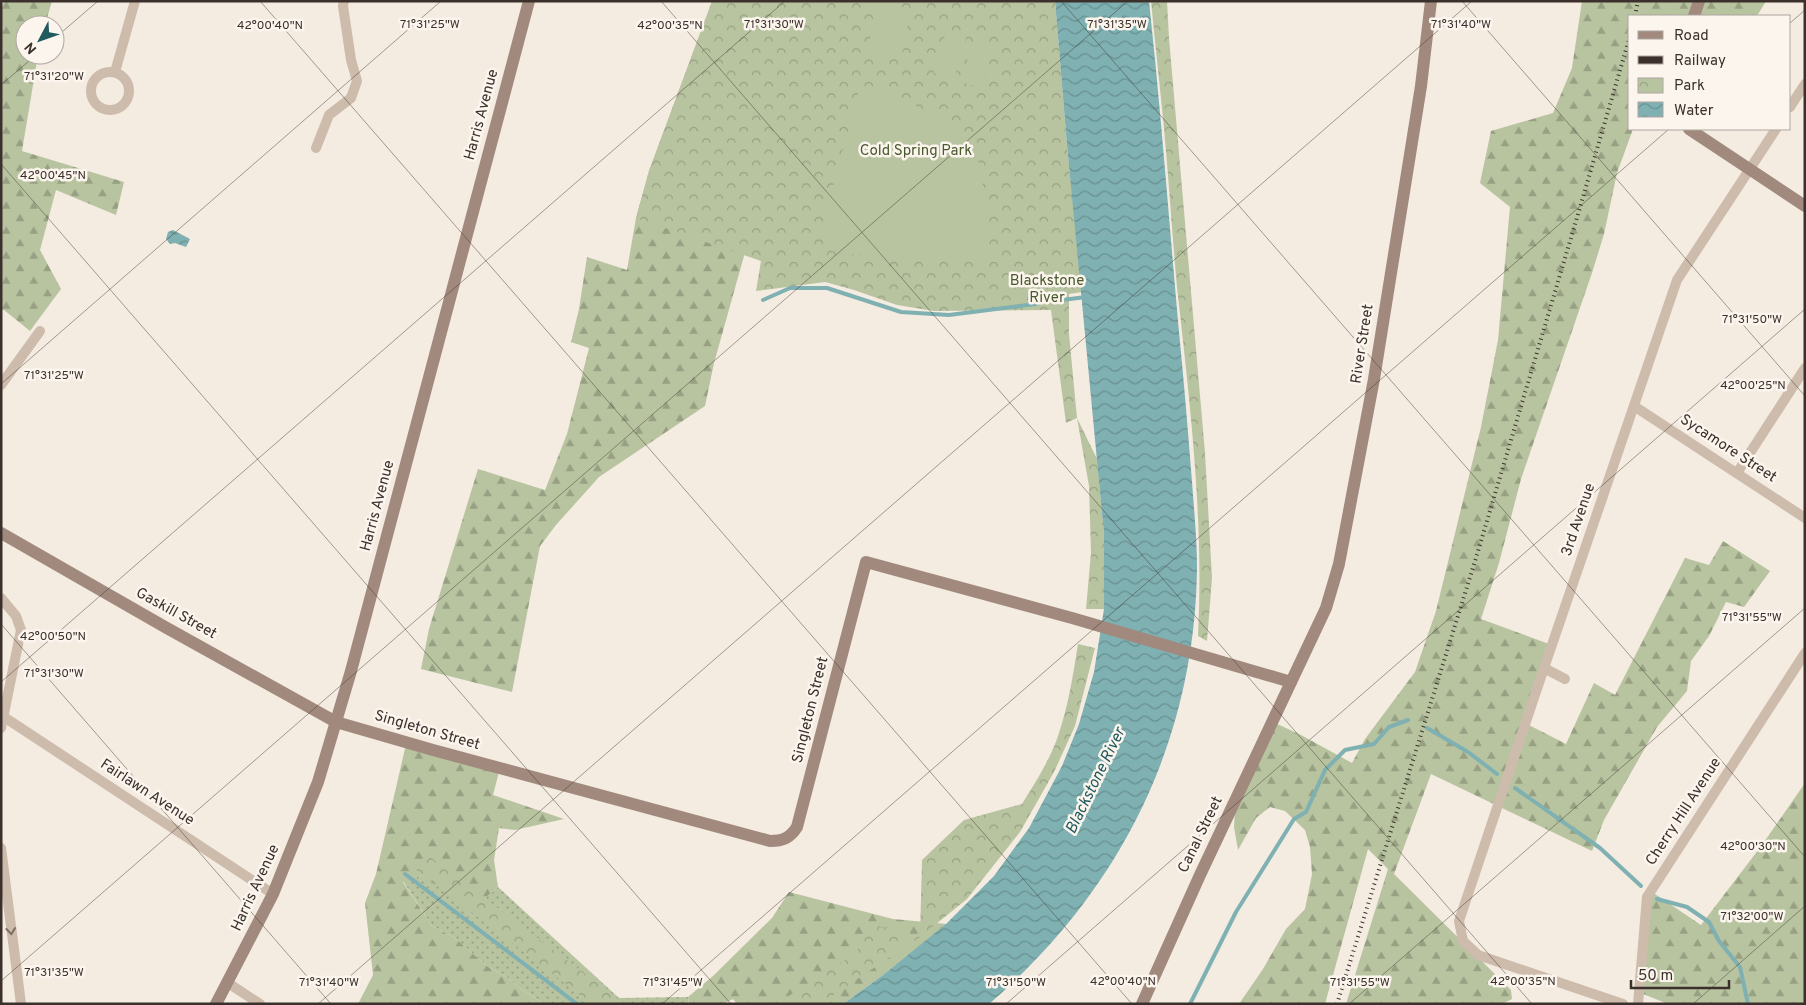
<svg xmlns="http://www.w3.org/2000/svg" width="1806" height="1005" viewBox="0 0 1806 1005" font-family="Overpass,sans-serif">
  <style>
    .grass { fill: url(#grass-dots) }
    .forest { fill: url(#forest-firs) }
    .park { fill: url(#park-crowns) }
    .pitch { fill: #b8c4a0 }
    .water { fill: url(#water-waves) }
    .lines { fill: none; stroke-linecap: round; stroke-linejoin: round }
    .stream { stroke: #7fb0b2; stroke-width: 4 }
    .street { stroke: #cdbbac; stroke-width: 10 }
    .secondary { stroke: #a18a7d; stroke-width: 12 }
    .rail { stroke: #3b302b; stroke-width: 4; stroke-dasharray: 1 4; stroke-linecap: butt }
    .oneway { stroke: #7d6f65 }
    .ticks { fill: none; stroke: #3b302b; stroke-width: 1; stroke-opacity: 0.45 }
    .labels { text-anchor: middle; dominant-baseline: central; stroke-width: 5; stroke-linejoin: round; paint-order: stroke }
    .street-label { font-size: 15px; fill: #3b302b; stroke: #fbf5ee }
    .park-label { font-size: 15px; fill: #4a5a2e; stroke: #fbf5ee }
    .water-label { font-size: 16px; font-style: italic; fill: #1f5a5e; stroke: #fbf5ee }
    .ticks-label { font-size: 12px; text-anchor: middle; fill: #3b302b; stroke: #fbf5ee; stroke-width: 5; stroke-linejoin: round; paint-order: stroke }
  </style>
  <defs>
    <pattern id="grass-dots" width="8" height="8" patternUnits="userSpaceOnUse" patternTransform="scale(1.25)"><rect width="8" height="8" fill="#b8c4a0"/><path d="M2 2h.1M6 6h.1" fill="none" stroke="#97a083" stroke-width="1.8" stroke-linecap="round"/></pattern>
    <pattern id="forest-firs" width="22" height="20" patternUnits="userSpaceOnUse" patternTransform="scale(1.25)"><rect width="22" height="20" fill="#b8c4a0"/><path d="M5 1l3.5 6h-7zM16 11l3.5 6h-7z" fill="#97a083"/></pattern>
    <pattern id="park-crowns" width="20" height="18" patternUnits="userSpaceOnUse" patternTransform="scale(1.25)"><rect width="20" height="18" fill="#b8c4a0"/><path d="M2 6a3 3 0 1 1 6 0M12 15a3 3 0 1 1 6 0" fill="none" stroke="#97a083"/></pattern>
    <pattern id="water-waves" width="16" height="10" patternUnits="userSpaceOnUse" patternTransform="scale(1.25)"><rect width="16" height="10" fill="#7fb0b2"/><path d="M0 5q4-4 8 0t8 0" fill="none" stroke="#699091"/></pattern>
  </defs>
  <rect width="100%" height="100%" fill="#f4ebe1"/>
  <polygon class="grass" points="425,875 479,903 498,887 619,998 688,997 689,1004 545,1004 522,990 505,976 488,967 455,938 432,926 403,881"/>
  <g class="forest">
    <polygon points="4,1 52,1 45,25 25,25 25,55 38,55 22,151 124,182 116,215 56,190 40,250 61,289 30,331 4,310 1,310 1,9"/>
    <polygon points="1582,1 1766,1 1757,16 1630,16 1630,129 1633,129 1617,173 1604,234 1592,273 1521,479 1499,563 1481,619 1549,644 1523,722 1566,744 1594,683 1615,695 1685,558 1709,565 1723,541 1770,571 1744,607 1726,602 1709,636 1691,661 1687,691 1657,727 1604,820 1592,851 1431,774 1394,874 1511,990 1512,999 1502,1004 1346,1004 1388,869 1368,849 1325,1004 1239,1004 1263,969 1286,929 1305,909 1312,874 1310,847 1305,830 1285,811 1270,807 1256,818 1238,850 1234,827 1235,811 1275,723 1301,735 1352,763 1365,739 1415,672 1436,611 1481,427 1498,340 1510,207 1480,183 1491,131 1553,113 1572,68"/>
    <polygon points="706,18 744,256 714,363 705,406 599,477 556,525 540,546 512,692 421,669 429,629 478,469 545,490 567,434 589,348 571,342 579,309 587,257 627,270 636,218 649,171"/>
    <polygon points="407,740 501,764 493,795 564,819 515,830 499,828 494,860 498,887 479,903 425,875 403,882 432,926 455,938 488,967 505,976 522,990 545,1004 358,1004 373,975 365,903 376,874"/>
    <polygon points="1805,783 1805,1004 1668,1004 1643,994 1652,892 1701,925 1762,845"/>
    <polygon points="789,892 893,919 947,924 883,975 843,1004 737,1004 733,999 723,1004 689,1004 688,997 713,976 772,918"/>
  </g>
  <g class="park">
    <polygon points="712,1 1055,1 1067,145 1082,292 1069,294 1069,334 1077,418 1097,459 1104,534 1104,609 1086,609 1091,553 1089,486 1077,418 1066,423 1051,310 934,311 897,305 854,290 825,282 756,291 761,261 636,218 649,171"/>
    <path d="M 1151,1 L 1167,1 L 1169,38 L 1205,453 L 1212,578 L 1207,641 L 1198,636 C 1204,520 1190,403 1177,287 C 1172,234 1169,181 1164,129 C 1160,86 1155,44 1151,1 Z"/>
    <path d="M 1078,644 L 1095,648 L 1075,726 L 1054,772 L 1020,832 L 967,899 L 920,937 L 820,1004 L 776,1004 L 856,953 L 870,924 L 920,936 L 922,860 L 964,820 L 1022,804 C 1035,783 1049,761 1057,739 C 1068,708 1073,676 1078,644 Z"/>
    <polygon points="429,856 625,1004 592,1004 415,869"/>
  </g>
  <g class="pitch">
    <polygon points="877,2 911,9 901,60 867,53"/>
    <polygon points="947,29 967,35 954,79 934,73"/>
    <polygon points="974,38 995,44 981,88 961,82"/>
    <path d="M 871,89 L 917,106 L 953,126 L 976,158 L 979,163 C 985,196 989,224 988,258 L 982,263 L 839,253 L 832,251 L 821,237 L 821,230 L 859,91 Z"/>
  </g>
  <g class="water">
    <path d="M 1055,1 L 1149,1 C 1161,111 1169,222 1179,332 C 1184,382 1188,432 1192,482 C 1194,510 1197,539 1197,568 C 1195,742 1120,891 989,1004 L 843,1004 L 883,975 L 946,924 L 994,876 L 1029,828 L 1062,766 L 1079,724 L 1094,672 L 1104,609 L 1104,534 L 1067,145 Z"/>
    <polygon points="173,230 190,239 186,247 175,243 170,244 166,239 168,232"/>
  </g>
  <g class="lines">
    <g class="stream">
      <polyline points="763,300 790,288 827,288 901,312 949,315 1036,304"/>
      <polyline points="1054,301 1086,297"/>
      <polyline points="1427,728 1468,752 1497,774"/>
      <polyline points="1515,788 1600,848 1641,886"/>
      <polyline points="405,874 577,1004"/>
      <polyline points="1657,899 1687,907 1709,922 1719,941 1740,967 1748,1004"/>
      <polyline points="1190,1004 1236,912 1294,819 1306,812 1325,770 1345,750 1374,744 1389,727 1408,720"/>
    </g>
    <g class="street">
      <circle cx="110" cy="91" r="19"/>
      <polyline points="115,72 135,1"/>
      <polyline points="1790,107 1805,84"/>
      <polyline points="316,148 329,115 351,98 357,81 351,60 343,6 344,1"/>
      <polyline points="1,385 40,331"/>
      <polyline points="1634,406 1805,518"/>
      <polyline points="1737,473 1805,368"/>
      <polyline points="1,598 16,616 21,630 1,728"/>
      <polyline points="1544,668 1565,679"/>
      <polyline points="4,717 273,894"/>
      <polyline points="1,848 21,1004"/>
      <polyline points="228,983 260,1004"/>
      <polyline points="1623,1004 1478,955 1463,941 1459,921 1544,668 1677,280 1776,129"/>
      <polyline points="1638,1004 1647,897 1805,653"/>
    </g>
    <g class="secondary">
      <polyline points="1694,16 1699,1"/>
      <polyline points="1689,129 1805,206"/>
      <path d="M 1,533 L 165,627 L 336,722 L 433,750 L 770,841 C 783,841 790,838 797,827 L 866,562 L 1072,618 L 1291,682"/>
      <polyline points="216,1004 273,894 318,782 351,671 529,1"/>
      <polyline points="1142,1004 1200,875 1326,608 1339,564 1374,379 1421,86 1431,1"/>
    </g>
    <g class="rail">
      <polyline points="1635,16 1638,1"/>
      <polyline points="1337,1004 1476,558 1576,221 1630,36"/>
    </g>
  </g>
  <defs><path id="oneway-chevron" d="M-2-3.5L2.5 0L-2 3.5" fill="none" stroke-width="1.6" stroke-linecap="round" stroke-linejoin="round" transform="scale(1.25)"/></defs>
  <use class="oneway" href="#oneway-chevron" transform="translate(11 931) rotate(84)"/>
  <path class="ticks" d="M 260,1 L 1132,1004M 661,1 L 1532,1004M 1061,1 L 1805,857M 1462,1 L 1805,396M 1790,23 L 1805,10M 55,38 L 98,1M 1,85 L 36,55M 1,164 L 731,1004M 1,384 L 441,1M 1,624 L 331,1004M 1,682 L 785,1M 1,981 L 1128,1M 318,1004 L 1472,1M 662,1004 L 1669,129M 1006,1004 L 1805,309M 1349,1004 L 1805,608M 1693,1004 L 1805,906"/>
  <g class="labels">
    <g class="street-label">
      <text transform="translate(482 115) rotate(-75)">Harris Avenue</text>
      <text transform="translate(1363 344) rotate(-81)">River Street</text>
      <text transform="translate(1728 449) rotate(33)">Sycamore Street</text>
      <text transform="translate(378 506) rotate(-75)">Harris Avenue</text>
      <text transform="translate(1579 520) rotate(-71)">3rd Avenue</text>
      <text transform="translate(176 614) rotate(29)">Gaskill Street</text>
      <text transform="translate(811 710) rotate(-76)">Singleton Street</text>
      <text transform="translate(427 731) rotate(16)">Singleton Street</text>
      <text transform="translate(147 793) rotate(33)">Fairlawn Avenue</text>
      <text transform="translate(1684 812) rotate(-57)">Cherry Hill Avenue</text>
      <text transform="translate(1201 835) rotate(-64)">Canal Street</text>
      <text transform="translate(256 888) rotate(-65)">Harris Avenue</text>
    </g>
    <g class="park-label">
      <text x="916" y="151">Cold Spring Park</text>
      <text x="1047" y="281">Blackstone<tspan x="1047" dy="17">River</tspan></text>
    </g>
    <g class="water-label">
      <text transform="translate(1096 781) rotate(-64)">Blackstone River</text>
    </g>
  </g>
  <g class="ticks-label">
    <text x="430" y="28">71°31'25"W</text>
    <text x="774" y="28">71°31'30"W</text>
    <text x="1117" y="28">71°31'35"W</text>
    <text x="1461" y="28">71°31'40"W</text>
    <text x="270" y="29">42°00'40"N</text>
    <text x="670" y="29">42°00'35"N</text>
    <text x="54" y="80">71°31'20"W</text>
    <text x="53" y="179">42°00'45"N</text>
    <text x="1752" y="323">71°31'50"W</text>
    <text x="54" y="379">71°31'25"W</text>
    <text x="1753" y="389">42°00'25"N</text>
    <text x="1752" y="621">71°31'55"W</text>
    <text x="53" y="640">42°00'50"N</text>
    <text x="54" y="677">71°31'30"W</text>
    <text x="1753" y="850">42°00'30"N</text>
    <text x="1752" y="920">71°32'00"W</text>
    <text x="54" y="976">71°31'35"W</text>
    <text x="1123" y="985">42°00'40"N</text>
    <text x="1523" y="985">42°00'35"N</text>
    <text x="329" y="986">71°31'40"W</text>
    <text x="673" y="986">71°31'45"W</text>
    <text x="1016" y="986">71°31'50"W</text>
    <text x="1360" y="986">71°31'55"W</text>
  </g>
  <rect width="1806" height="1005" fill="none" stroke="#3b302b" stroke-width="5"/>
  <rect x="1628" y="15" width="162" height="115" fill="#fbf5ee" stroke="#aea6a0"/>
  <rect x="1638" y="31" width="25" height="8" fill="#a18a7d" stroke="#aea6a0"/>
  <text x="1674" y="40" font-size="15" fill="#3b302b">Road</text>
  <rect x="1638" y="56" width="25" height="8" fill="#3b302b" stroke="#aea6a0"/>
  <text x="1674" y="65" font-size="15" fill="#3b302b">Railway</text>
  <rect x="1638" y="78" width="25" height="15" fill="url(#park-crowns)" stroke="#aea6a0"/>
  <text x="1674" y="90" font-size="15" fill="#3b302b">Park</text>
  <rect x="1638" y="102" width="25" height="15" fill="url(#water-waves)" stroke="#aea6a0"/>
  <text x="1674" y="115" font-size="15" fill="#3b302b">Water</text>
  <g transform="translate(40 40) rotate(229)"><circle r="24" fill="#fbf5ee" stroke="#aea6a0"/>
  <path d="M0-4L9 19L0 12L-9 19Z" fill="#1f5a5e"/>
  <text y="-8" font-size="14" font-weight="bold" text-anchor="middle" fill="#3b302b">N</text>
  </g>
  <path d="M1631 980v8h98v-8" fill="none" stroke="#3b302b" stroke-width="2.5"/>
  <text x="1638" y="980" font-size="15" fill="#3b302b" stroke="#fbf5ee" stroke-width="4" paint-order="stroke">50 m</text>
</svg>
